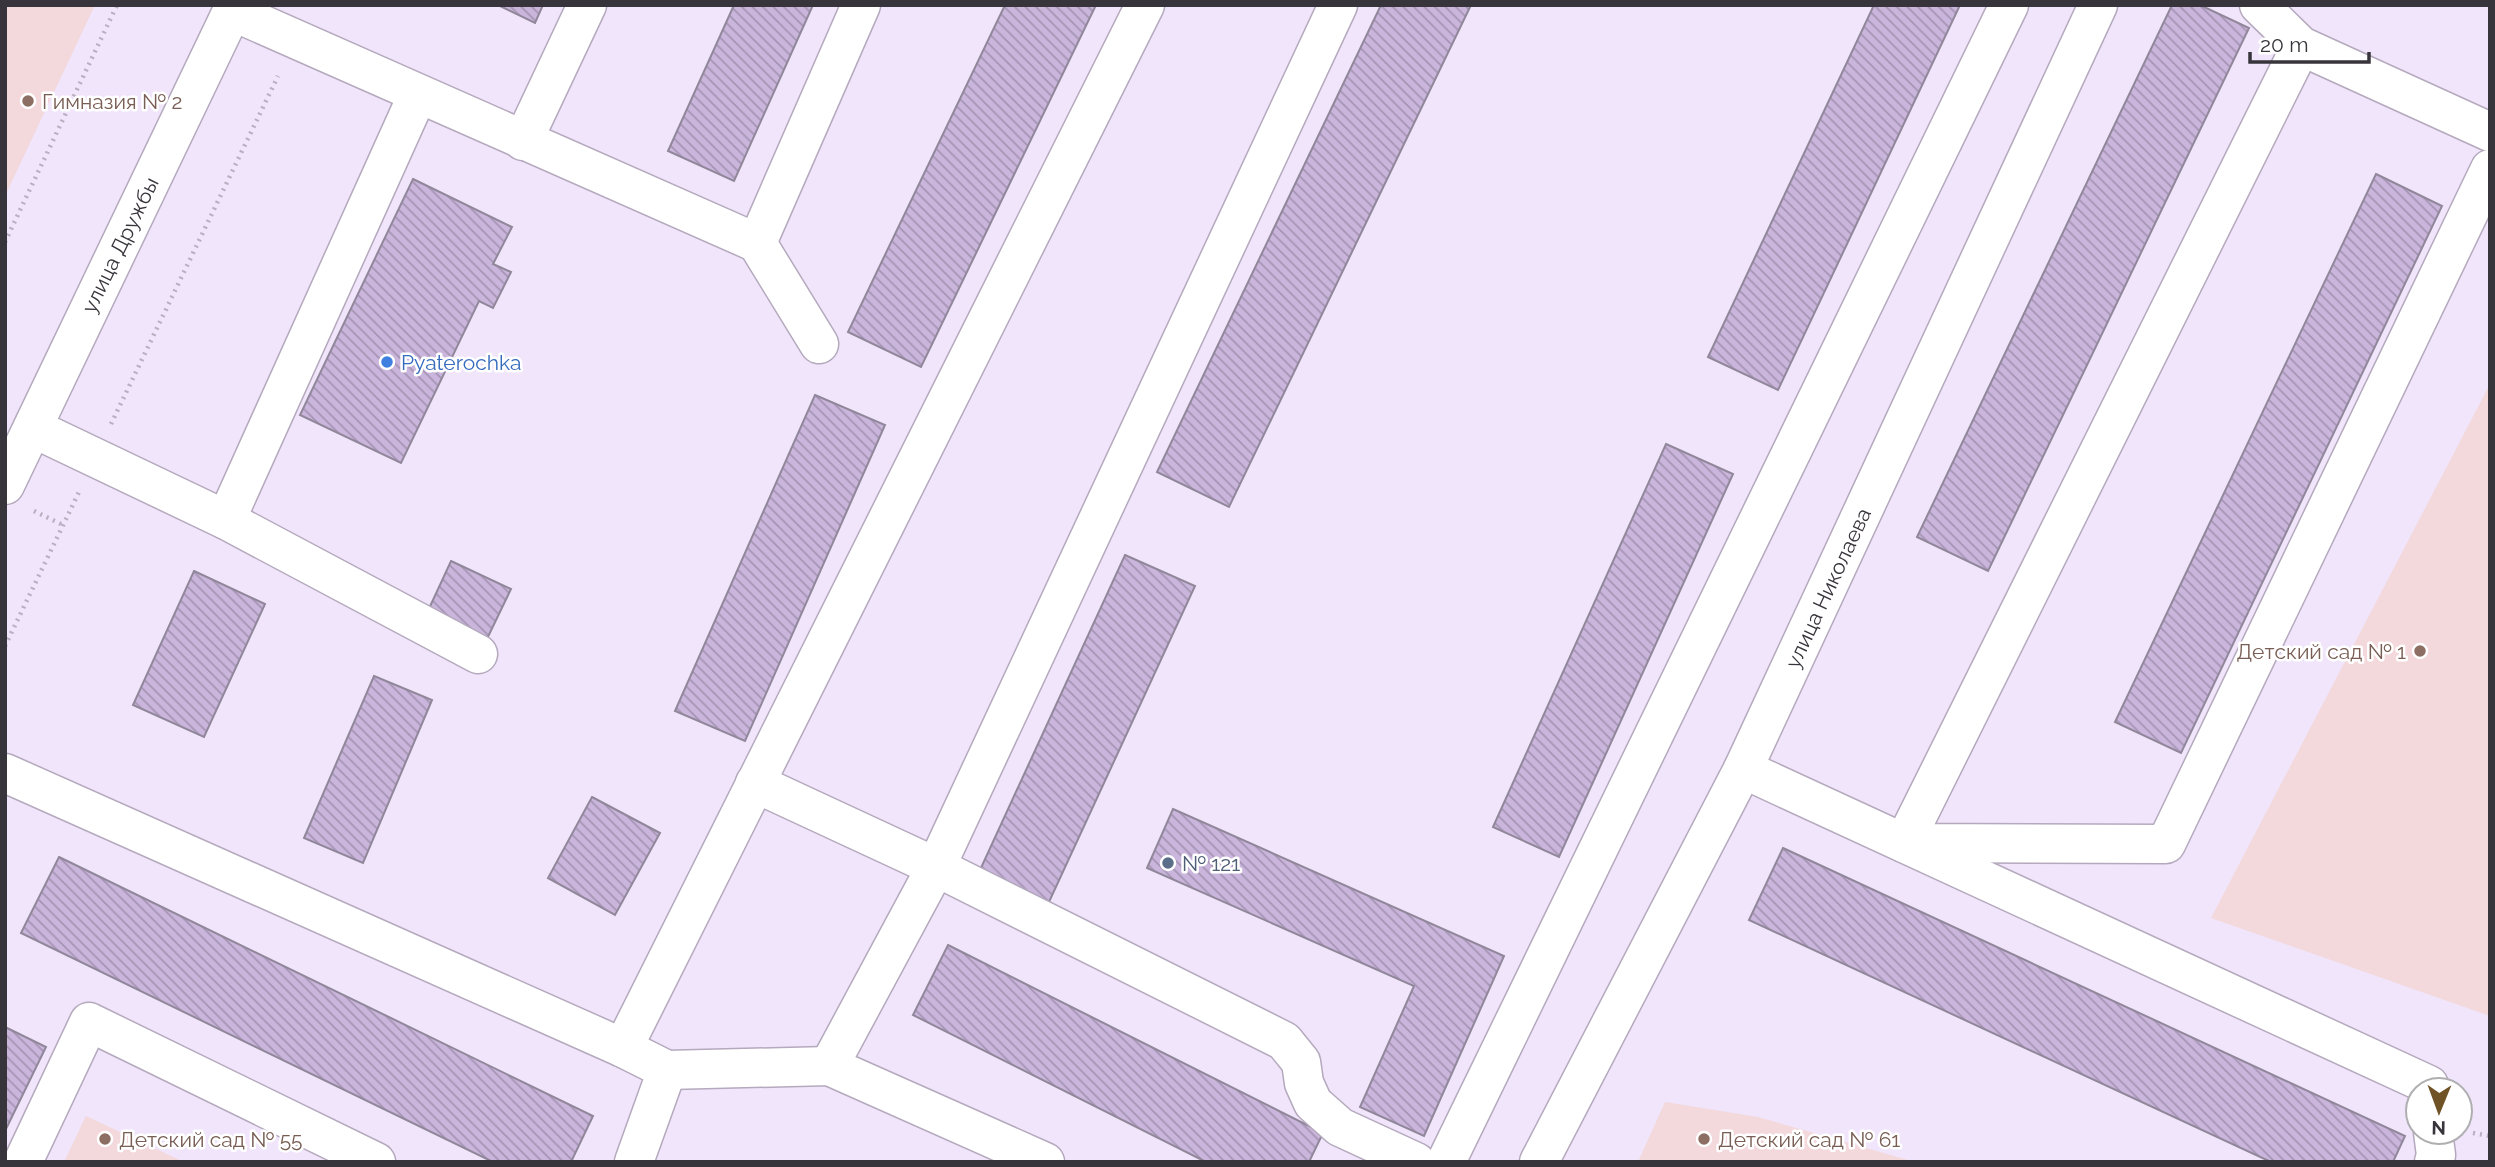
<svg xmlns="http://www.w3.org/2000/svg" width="2495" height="1167" viewBox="0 0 2495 1167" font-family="Raleway,sans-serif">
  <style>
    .education { fill: #f3d8dc }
    .building { fill: url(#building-back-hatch); stroke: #91879a; stroke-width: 2 }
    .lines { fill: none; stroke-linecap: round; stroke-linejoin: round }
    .minor-casing { stroke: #b4a9bd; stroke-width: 41 }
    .major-casing { stroke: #b4a9bd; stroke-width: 41 }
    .path { stroke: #b8afc1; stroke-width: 4.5; stroke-dasharray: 2 5; stroke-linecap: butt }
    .minor { stroke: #fff; stroke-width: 38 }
    .major { stroke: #fff; stroke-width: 38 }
    .education-dot { fill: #8d6e63; stroke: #fff; stroke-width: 2.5 }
    .shop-dot { fill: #3f7fe0; stroke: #fff; stroke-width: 2.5 }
    .service-dot { fill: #5c6f8a; stroke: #fff; stroke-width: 2.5 }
    .labels { text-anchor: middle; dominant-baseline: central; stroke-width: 5; stroke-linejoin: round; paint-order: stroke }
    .education-label { font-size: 21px; fill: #785e54; stroke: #fff; text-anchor: start }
    .street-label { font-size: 21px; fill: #38343c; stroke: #fff }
    .shop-label { font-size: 21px; fill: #366cbe; stroke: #fff; text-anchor: start }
    .service-label { font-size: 21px; fill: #4e5e75; stroke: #fff; text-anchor: start }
  </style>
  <defs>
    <pattern id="building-back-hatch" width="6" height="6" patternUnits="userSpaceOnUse" patternTransform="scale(1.75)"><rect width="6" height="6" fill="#cab5dc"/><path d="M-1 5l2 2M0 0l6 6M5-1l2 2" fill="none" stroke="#a594b4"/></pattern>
  </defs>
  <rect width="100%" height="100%" fill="#f0e5fa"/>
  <g class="education">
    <polygon points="5,5 95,5 5,196"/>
    <polygon points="2490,384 2490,1016 2211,918"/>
    <polygon points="1665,1102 1758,1117 1915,1162 1638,1162"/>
    <polygon points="86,1116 184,1162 64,1162"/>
  </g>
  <g class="building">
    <polygon points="498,5 543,5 535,23"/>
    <polygon points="734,5 813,5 734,181 668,151"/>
    <polygon points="1005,5 1096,5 921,367 848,332"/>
    <polygon points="1381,5 1471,5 1229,507 1157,472"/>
    <polygon points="1874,5 1960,5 1778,390 1708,357"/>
    <polygon points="2172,5 2200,5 2249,28 1988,571 1917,537"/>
    <polygon points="2376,174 2442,206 2181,753 2115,722"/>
    <polygon points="413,179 512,227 493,264 511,272 493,308 479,301 401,463 300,415"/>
    <polygon points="815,395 885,425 745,741 675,711"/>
    <polygon points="1666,444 1733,474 1559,857 1493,827"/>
    <polygon points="1125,555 1195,586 1049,902 980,870"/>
    <polygon points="451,561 511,589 485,643 426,615"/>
    <polygon points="194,571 265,604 204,737 133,705"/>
    <polygon points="374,676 432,700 363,863 304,838"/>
    <polygon points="592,797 660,833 615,915 548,878"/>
    <polygon points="1173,809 1504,956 1424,1136 1360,1107 1414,986 1147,868"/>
    <polygon points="1783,848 2405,1136 2393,1162 2271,1162 1749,920"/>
    <polygon points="59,857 593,1116 571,1162 493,1162 21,933"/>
    <polygon points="948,945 1323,1133 1309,1162 1206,1162 913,1015"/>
    <polygon points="5,1027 46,1047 5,1131"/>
  </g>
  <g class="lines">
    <g class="minor-casing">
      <g id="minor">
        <polyline points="2259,5 2301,46 2490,132"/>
        <polyline points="232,11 757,243 819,344"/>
        <polyline points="2301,46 1904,843 2166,844 2490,169"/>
        <polyline points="523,141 587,5"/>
        <polyline points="757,243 861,5"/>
        <polyline points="33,428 226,520 478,654"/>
        <polyline points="226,520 418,94"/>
        <polyline points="1743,769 2429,1085 2429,1090"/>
        <polyline points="5,773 623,1048 667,1070 634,1162"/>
        <polyline points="755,783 936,867 1284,1041 1301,1062 1304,1083 1313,1103 1340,1127 1416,1162"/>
        <polyline points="623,1048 1145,5"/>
        <polyline points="829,1066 936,867 1338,5"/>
        <polyline points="667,1070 829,1066 1045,1162"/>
        <polyline points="2433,1132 2436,1155 2434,1162"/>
        <polyline points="23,1162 89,1022 376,1162"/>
        <polyline points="1446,1162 2009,5"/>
      </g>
    </g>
    <g class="major-casing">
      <g id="major">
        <polyline points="5,485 235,5"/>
        <polyline points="1539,1162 1743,769 2098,5"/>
      </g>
    </g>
    <g class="path">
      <polyline points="5,242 117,5"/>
      <polyline points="111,424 278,76"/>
      <polyline points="34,511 63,525"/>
      <polyline points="5,646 79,492"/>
      <polyline points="2473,1133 2490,1136"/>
    </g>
    <use href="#minor" class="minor"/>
    <use href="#major" class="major"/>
  </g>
  <g class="education-dot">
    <circle cx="28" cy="101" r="7"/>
    <circle cx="2420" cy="651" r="7"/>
    <circle cx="105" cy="1139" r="7"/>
    <circle cx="1704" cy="1139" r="7"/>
  </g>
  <circle class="shop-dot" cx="387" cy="362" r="7"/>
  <circle class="service-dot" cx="1168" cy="863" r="7"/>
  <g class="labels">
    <g class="education-label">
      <text x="42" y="101">Гимназия № 2</text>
      <text x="2406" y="651" text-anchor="end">Детский сад № 1</text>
      <text x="119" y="1139">Детский сад № 55</text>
      <text x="1718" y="1139">Детский сад № 61</text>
    </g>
    <g class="street-label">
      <text transform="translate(120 245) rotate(-64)">улица Дружбы</text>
      <text transform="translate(1828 588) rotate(-65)">улица Николаева</text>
    </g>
    <g class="shop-label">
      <text x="401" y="362">Pyaterochka</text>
    </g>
    <g class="service-label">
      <text x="1182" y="863">№ 121</text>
    </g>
  </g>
  <rect width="2495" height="1167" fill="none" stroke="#38343c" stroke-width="14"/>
  <g transform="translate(2439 1111) rotate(181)"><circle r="33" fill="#ffffff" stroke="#afaeb1" stroke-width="2"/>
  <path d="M0-5L12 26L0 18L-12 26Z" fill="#6f5226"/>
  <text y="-10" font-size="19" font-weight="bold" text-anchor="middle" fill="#38343c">N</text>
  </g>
  <path d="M2250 52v10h119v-10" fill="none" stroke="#38343c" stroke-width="3.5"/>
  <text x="2260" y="52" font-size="21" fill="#38343c" stroke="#ffffff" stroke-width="5" paint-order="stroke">20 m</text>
</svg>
